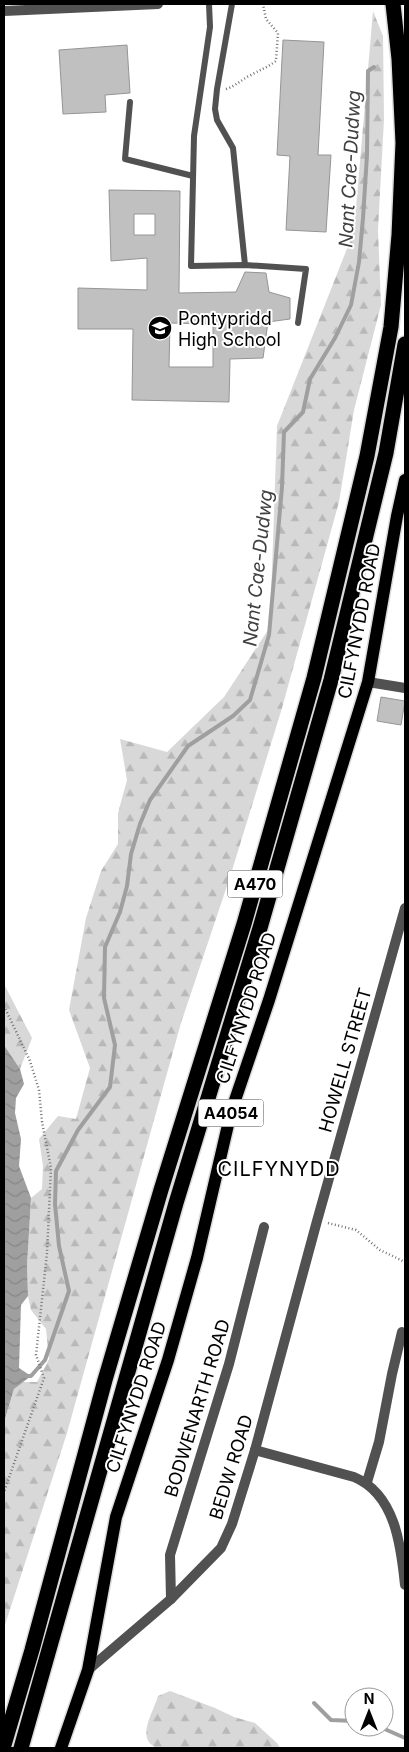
<svg xmlns="http://www.w3.org/2000/svg" width="409" height="1752" viewBox="0 0 409 1752" font-family="Inter,sans-serif">
  <style>
    .forest { fill: url(#forest-firs) }
    .water { fill: url(#water-waves) }
    .lines { fill: none; stroke-linecap: round; stroke-linejoin: round }
    .stream { stroke: #9f9f9f; stroke-width: 4 }
    .building { fill: #c0c0c0; stroke: #959595; fill-rule: evenodd }
    .primary-casing { stroke: #dbdbdb; stroke-width: 15 }
    .highway-casing { stroke: #dbdbdb; stroke-width: 18 }
    .path { stroke: #737373; stroke-width: 2.5; stroke-dasharray: 1 2.5; stroke-linecap: butt }
    .lane { stroke: #515151; stroke-width: 6 }
    .street { stroke: #515151; stroke-width: 10 }
    .primary { stroke: #000; stroke-width: 12 }
    .highway { stroke: #000; stroke-width: 15 }
    .labels { text-anchor: middle; dominant-baseline: central; stroke-width: 4; stroke-linejoin: round; paint-order: stroke }
    .shield { fill: #fff; stroke: #4c4c4c; stroke-width: 1 }
    .shield-label { font-size: 16px; font-weight: bold; fill: #000 }
    .poi-label { font-size: 18px; fill: #000; stroke: #fff; text-anchor: start }
    .street-label { font-size: 18px; fill: #000; stroke: #fff }
    .water-label { font-size: 19px; font-style: italic; fill: #404040; stroke: #fff }
    .quarter-label { font-size: 20px; letter-spacing: 1px; fill: #000; stroke: #fff }
  </style>
  <defs>
    <pattern id="forest-firs" width="22" height="20" patternUnits="userSpaceOnUse" patternTransform="scale(1.25)"><rect width="22" height="20" fill="#d8d8d8"/><path d="M5 1l3.5 6h-7zM16 11l3.5 6h-7z" fill="#b8b8b8"/></pattern>
    <pattern id="water-waves" width="16" height="10" patternUnits="userSpaceOnUse" patternTransform="scale(1.25)"><rect width="16" height="10" fill="#9f9f9f"/><path d="M0 5q4-4 8 0t8 0" fill="none" stroke="#878787"/></pattern>
  </defs>
  <rect width="100%" height="100%" fill="#fff"/>
  <g class="forest">
    <polygon points="373,11 383,36 384,119 378,230 381,305 354,410 339,502 282,708 230,877 181,1023 67,1433 4,1628 4,1422 14,1389 21,1382 37,1382 49,1359 46,1329 31,1310 28,1296 27,1266 31,1198 42,1189 43,1166 39,1139 58,1116 76,1119 90,1068 69,1010 86,918 101,871 118,844 118,813 127,780 120,739 167,752 224,697 270,627 277,426 354,231"/>
    <polygon points="4,984 32,1038 20,1069 4,1045"/>
    <path d="M 170,1691 L 215,1708 L 234,1717 L 255,1723 L 277,1743 L 280,1748 L 157,1748 C 135,1739 153,1713 158,1696 Z"/>
  </g>
  <polygon class="water" points="4,1045 20,1069 24,1084 16,1098 15,1113 21,1139 19,1166 31,1198 27,1266 28,1296 21,1305 19,1368 31,1376 14,1389 4,1422"/>
  <g class="lines">
    <g class="stream">
      <polyline points="26,1376 31,1376 45,1360 69,1291 59,1246 55,1204 56,1171 78,1130 110,1087 115,1045 104,998 105,947 120,912 127,886 131,854 140,824 150,800 188,746 233,716 250,700 269,635 282,487 284,432 303,412 310,379 335,338 351,305 359,262 363,218 367,155 368,71 374,67"/>
      <polyline points="314,1703 331,1720 354,1721"/>
      <polyline points="380,1727 405,1738"/>
    </g>
  </g>
  <g class="building">
    <polygon points="283,40 324,42 318,155 331,155 326,232 286,230 290,156 277,155"/>
    <polygon points="127,45 130,93 105,95 106,112 63,114 59,50"/>
    <path d="M 109,190 L 180,191 L 179,293 L 236,292 L 245,272 L 266,273 L 269,292 L 290,298 L 290,319 L 268,322 L 263,358 L 230,359 L 229,402 L 132,400 L 133,329 L 78,329 L 78,288 L 147,290 L 147,258 L 111,261 ZM 134,214 L 155,214 L 155,235 L 134,235 ZM 170,323 L 213,324 L 213,367 L 169,367 Z"/>
    <polygon points="381,697 405,701 401,725 377,721"/>
  </g>
  <g class="lines">
    <g class="primary-casing">
      <polyline id="primary" points="61,1748 88,1670 116,1517 168,1360 197,1258 231,1112 269,1000 368,682 397,516 405,480"/>
    </g>
    <g class="highway-casing">
      <g id="highway">
        <polyline points="4,1745 32,1650 105,1380 161,1190 244,924 314,678 367,456 391,327 399,235 403,143 399,59 393,4"/>
        <polyline points="21,1748 176,1203 260,928 331,680 386,453 405,344"/>
      </g>
    </g>
    <g class="path">
      <path d="M 226,89 C 236,86 242,79 251,75 C 260,70 268,67 276,61 L 278,33 L 266,19 L 263,4"/>
      <polyline points="4,1006 30,1061 39,1090 42,1122 51,1168 47,1253 36,1355 44,1378 4,1492"/>
      <polyline points="328,1223 356,1230 380,1250 405,1262"/>
    </g>
    <g class="lane">
      <polyline points="209,4 210,27 194,136 191,266 245,265 306,269 298,323"/>
      <polyline points="232,4 217,89 215,109 217,120 233,148 245,265"/>
      <polyline points="130,102 125,159 193,176"/>
    </g>
    <g class="street">
      <polyline points="4,11 158,4"/>
      <polyline points="368,682 405,688"/>
      <path d="M 255,1450 L 354,1477 C 395,1494 401,1545 405,1585"/>
      <polyline points="367,1482 379,1442 392,1374 402,1332"/>
      <polyline points="171,1599 170,1555 229,1364 264,1227"/>
      <polyline points="88,1670 171,1599 221,1548 232,1524 255,1450 317,1221 405,908"/>
    </g>
    <use href="#primary" class="primary"/>
    <use href="#highway" class="highway"/>
  </g>
  <defs>
    <g id="school-disc" transform="scale(1.25)"><circle r="9.5" fill="#000" stroke="#fff"/><path d="M0-5L7-2L0 1L-7-2ZM-4 1L0 2.5L4 1V4Q0 6-4 4Z" fill="#fff"/></g>
  </defs>
  <g fill-rule="evenodd">
    <use href="#school-disc" x="160" y="328"/>
  </g>
  <g class="labels">
    <g class="shield">
      <rect x="227.5" y="870.5" width="55" height="27" rx="4"/>
      <rect x="198.5" y="1099.5" width="65" height="27" rx="4"/>
    </g>
    <g class="shield-label">
      <text x="255" y="884">A470</text>
      <text x="231" y="1113">A4054</text>
    </g>
    <g class="poi-label">
      <text x="178" y="318">Pontypridd<tspan x="178" dy="21">High School</tspan></text>
    </g>
    <g class="street-label">
      <text transform="translate(359 621) rotate(-79)">CILFYNYDD ROAD</text>
      <text transform="translate(246 1008) rotate(-72)">CILFYNYDD ROAD</text>
      <text transform="translate(345 1060) rotate(-74)">HOWELL STREET</text>
      <text transform="translate(136 1397) rotate(-72)">CILFYNYDD ROAD</text>
      <text transform="translate(197 1408) rotate(-73)">BODWENARTH ROAD</text>
      <text transform="translate(231 1467) rotate(-73)">BEDW ROAD</text>
    </g>
    <g class="water-label">
      <text transform="translate(350 169) rotate(-87)">Nant Cae-Dudwg</text>
      <text transform="translate(258 568) rotate(-84)">Nant Cae-Dudwg</text>
    </g>
    <g class="quarter-label">
      <text x="279" y="1169">CILFYNYDD</text>
    </g>
  </g>
  <rect width="409" height="1752" fill="none" stroke="#000000" stroke-width="10"/>
  <g transform="translate(369 1712)"><circle r="24" fill="#ffffff" stroke="#999999"/>
  <path d="M0-4L9 19L0 12L-9 19Z" fill="#000000"/>
  <text y="-8" font-size="14" font-weight="bold" text-anchor="middle" fill="#000000">N</text>
  </g>
</svg>
